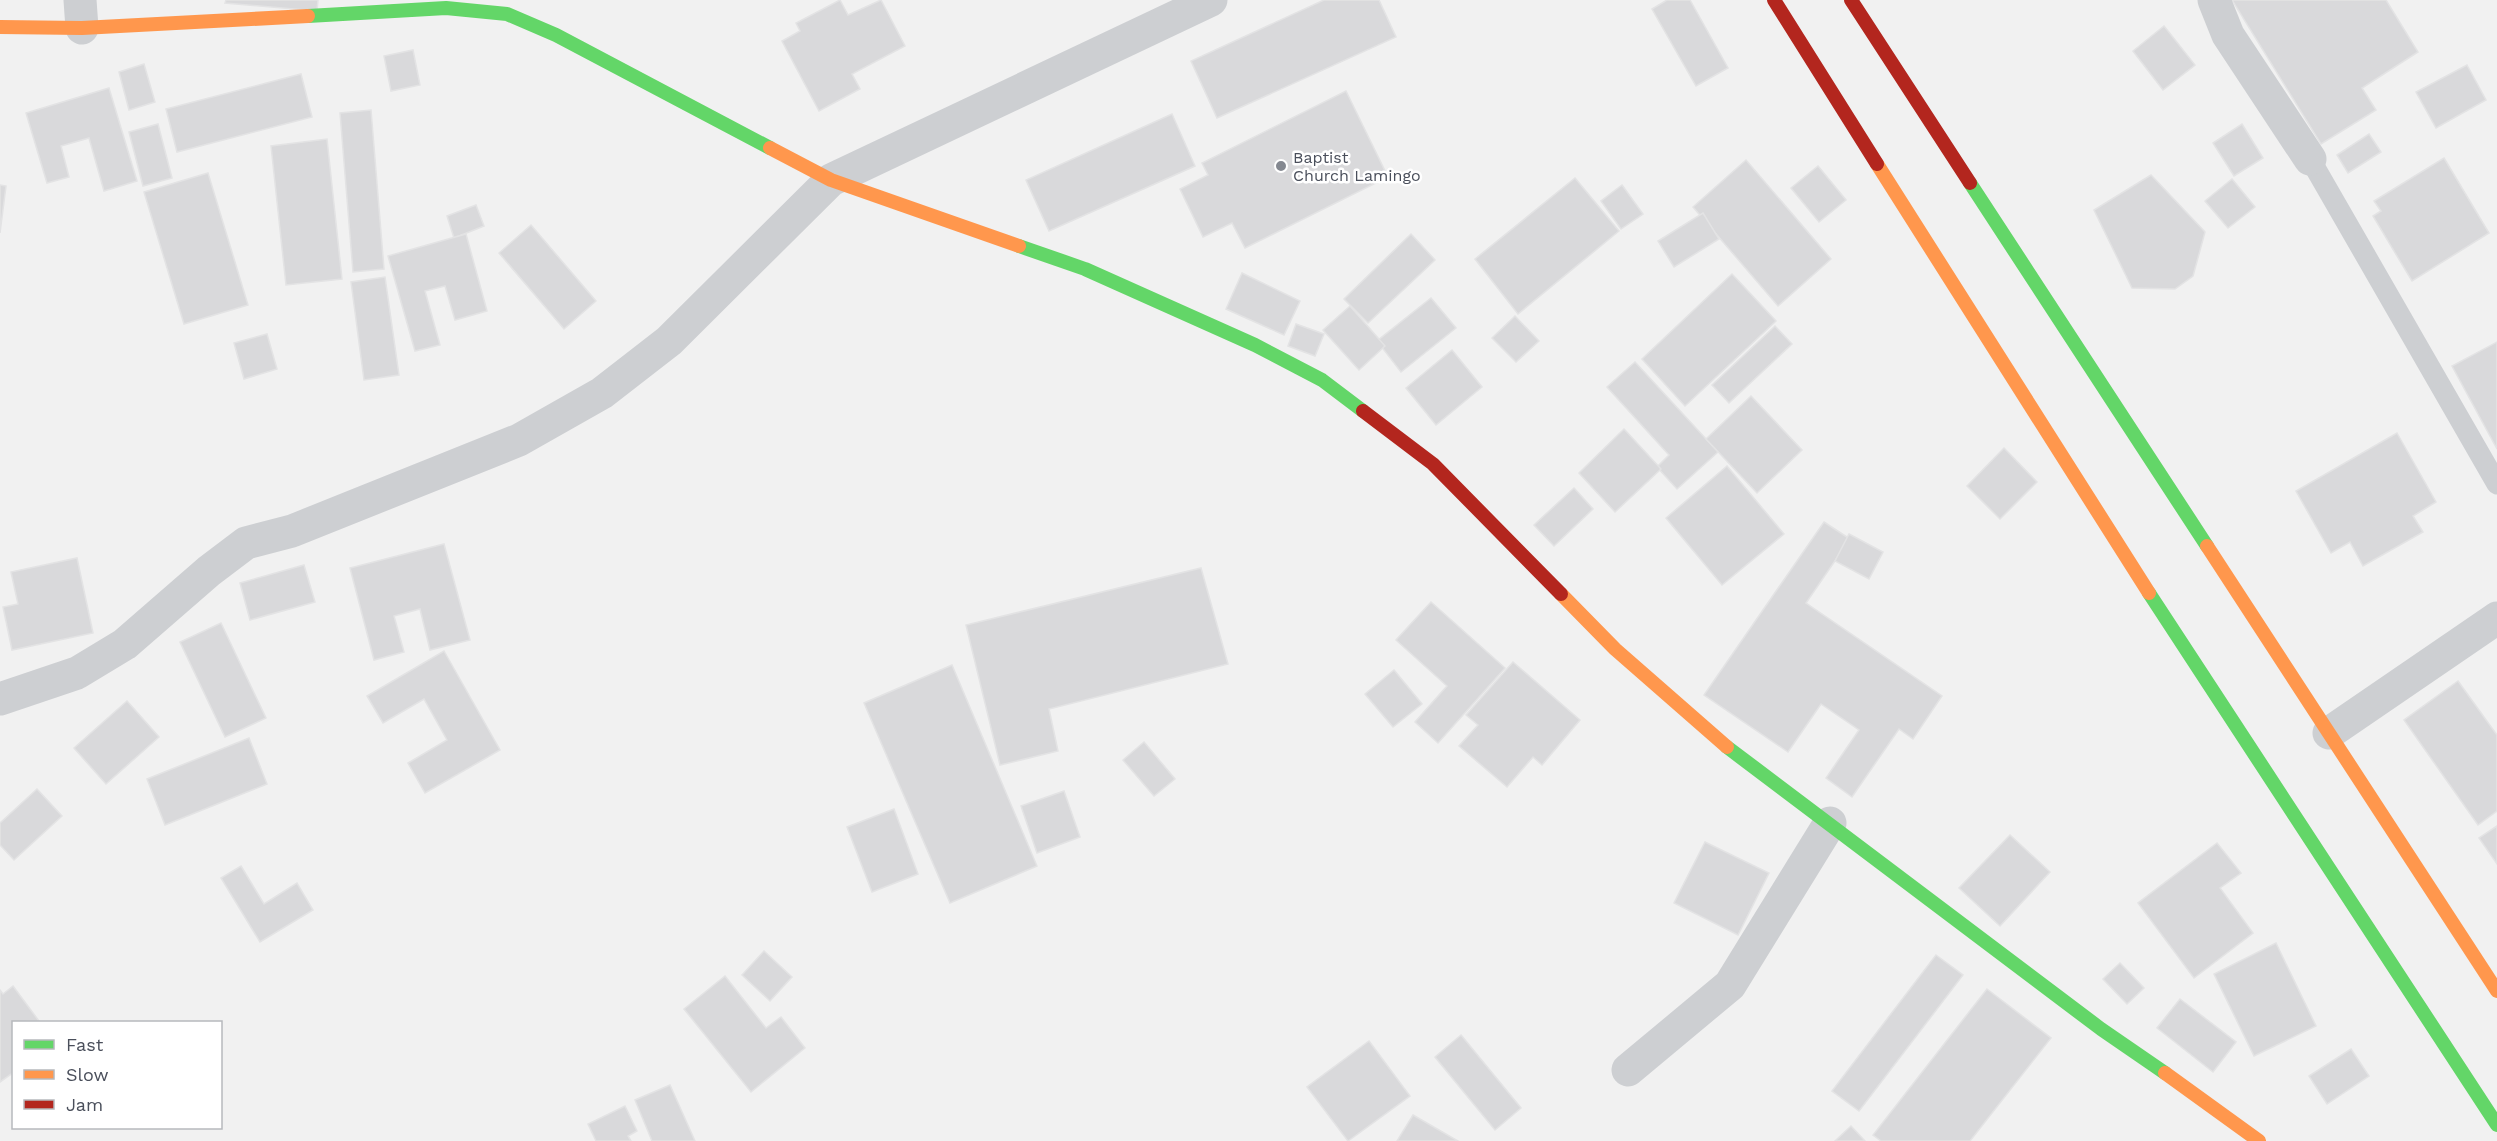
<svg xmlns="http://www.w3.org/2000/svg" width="2497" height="1141" viewBox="0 0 2497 1141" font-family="'Work Sans',sans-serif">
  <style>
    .building { fill: #d9d9db; stroke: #e3e3e4; stroke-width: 1.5 }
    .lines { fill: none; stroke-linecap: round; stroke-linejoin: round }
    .lane { stroke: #cdcfd2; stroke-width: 21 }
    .street { stroke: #cdcfd2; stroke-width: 33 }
    .fast { stroke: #63d668; stroke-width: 14 }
    .slow { stroke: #ff974d; stroke-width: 14 }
    .jam { stroke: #b3261e; stroke-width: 14 }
    .poi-dot { fill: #848890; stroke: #fff; stroke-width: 2 }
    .labels { text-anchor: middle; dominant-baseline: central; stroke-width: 5; stroke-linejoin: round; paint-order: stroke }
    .poi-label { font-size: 16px; fill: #4a4f5b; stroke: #fff; text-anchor: start }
  </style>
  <rect width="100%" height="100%" fill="#f1f1f1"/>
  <g class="building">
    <polygon points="226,0 318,0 317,11 225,3"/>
    <polygon points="840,0 848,15 881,0 905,46 852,74 860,89 819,111 782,41 800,31 796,23"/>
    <polygon points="1324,0 1379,0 1396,37 1217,118 1191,61"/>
    <polygon points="1667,0 1690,0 1728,68 1696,86 1652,9"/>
    <polygon points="2232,0 2386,0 2418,52 2362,88 2376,110 2321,144"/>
    <polygon points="2164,26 2195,65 2163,90 2133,51"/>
    <polygon points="413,50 420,85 391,91 384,56"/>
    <polygon points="144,64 155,102 129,110 119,72"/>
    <polygon points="2467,65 2486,100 2436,128 2416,92"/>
    <polygon points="301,74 312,117 177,152 166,109"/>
    <polygon points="109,88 137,181 104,191 89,138 61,146 69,177 47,183 26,113"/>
    <polygon points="1346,91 1388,177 1245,248 1232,223 1203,237 1180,189 1208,175 1202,163"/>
    <polygon points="371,110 384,269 353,272 340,113"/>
    <polygon points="1172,114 1195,166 1049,231 1026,180"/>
    <polygon points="158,124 172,178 143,186 129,132"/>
    <polygon points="2242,124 2263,158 2234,176 2213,143"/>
    <polygon points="2369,134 2381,152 2348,173 2337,155"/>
    <polygon points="327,139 342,279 286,285 271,146"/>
    <polygon points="2444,158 2489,233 2412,281 2373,216 2381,211 2374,201"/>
    <polygon points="1746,160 1831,259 1778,306 1693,207"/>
    <polygon points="1818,166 1846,200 1819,222 1791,188"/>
    <polygon points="208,173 248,305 184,324 144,192"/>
    <polygon points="2151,175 2205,232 2193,276 2175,289 2132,288 2094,210"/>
    <polygon points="1575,178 1619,231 1518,314 1475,259"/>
    <polygon points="2232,179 2255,207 2228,228 2205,201"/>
    <polygon points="0,185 6,186 0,233"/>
    <polygon points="1622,185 1643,214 1621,229 1601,201"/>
    <polygon points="476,205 484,226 454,238 447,216"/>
    <polygon points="1703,213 1719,239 1674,267 1658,241"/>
    <polygon points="531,225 596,301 564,329 499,253"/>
    <polygon points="466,234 487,311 455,320 445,286 425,291 440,345 415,351 388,256"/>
    <polygon points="1411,234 1435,260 1368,323 1344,299"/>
    <polygon points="1242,273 1300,301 1284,335 1226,309"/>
    <polygon points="1732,274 1776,321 1685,406 1642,359"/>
    <polygon points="385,277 399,375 364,380 351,282"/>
    <polygon points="1431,298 1456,328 1401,372 1377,341"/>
    <polygon points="1350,306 1385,346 1359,370 1323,330"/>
    <polygon points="1515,316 1539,341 1516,362 1492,338"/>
    <polygon points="1296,324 1324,334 1315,356 1288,346"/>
    <polygon points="1775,326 1792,344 1729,403 1712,385"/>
    <polygon points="267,334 277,369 244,379 234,343"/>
    <polygon points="2497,342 2497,449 2452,366"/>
    <polygon points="1452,350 1482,387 1436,425 1406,388"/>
    <polygon points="1635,362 1718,452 1677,489 1657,467 1669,455 1607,387"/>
    <polygon points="1751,396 1802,450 1757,493 1706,439"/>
    <polygon points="1624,429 1661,469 1615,512 1579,473"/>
    <polygon points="2397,433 2436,502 2413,516 2423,532 2363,566 2350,542 2331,553 2296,491"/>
    <polygon points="2004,448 2037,482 2000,519 1967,486"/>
    <polygon points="1727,466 1784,534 1722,585 1666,518"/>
    <polygon points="1574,488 1593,509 1554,546 1534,525"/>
    <polygon points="1824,522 1850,539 1806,603 1942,696 1913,739 1899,729 1852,797 1826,778 1859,730 1821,704 1788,752 1704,695"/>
    <polygon points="1849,534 1883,552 1869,579 1835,561"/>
    <polygon points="444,544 470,640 430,650 420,609 394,616 404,652 374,660 350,568"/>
    <polygon points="77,558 93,633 12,650 3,607 18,604 11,572"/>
    <polygon points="304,565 315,602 250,620 240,583"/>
    <polygon points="1201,568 1228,664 1049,709 1058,751 1000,765 966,625"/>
    <polygon points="1431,602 1505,668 1438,743 1415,722 1447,686 1396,640"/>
    <polygon points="221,623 266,718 225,737 180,642"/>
    <polygon points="444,651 500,750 425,793 408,763 447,740 424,699 383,723 367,696"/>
    <polygon points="1513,662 1580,720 1542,765 1533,757 1507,787 1459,746 1478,725 1466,715"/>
    <polygon points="952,665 1037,866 950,903 864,703"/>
    <polygon points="1394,670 1422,704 1393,727 1365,694"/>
    <polygon points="2458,681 2497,735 2497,811 2478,825 2404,720"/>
    <polygon points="127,701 159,737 106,784 74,748"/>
    <polygon points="249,738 267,784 165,825 147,779"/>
    <polygon points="1144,742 1175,779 1154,796 1123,760"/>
    <polygon points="37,789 62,816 14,860 0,845 0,823"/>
    <polygon points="1064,791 1080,837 1037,853 1021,806"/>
    <polygon points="894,809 918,874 872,892 847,827"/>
    <polygon points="2497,826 2497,864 2479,838"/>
    <polygon points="2010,835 2050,872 2000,926 1959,888"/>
    <polygon points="1705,842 1769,873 1738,935 1674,903"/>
    <polygon points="2217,843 2241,873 2220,888 2253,933 2194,978 2138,903"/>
    <polygon points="241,866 264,904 297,883 313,910 260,942 221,878"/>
    <polygon points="2276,943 2316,1026 2254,1056 2214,974"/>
    <polygon points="764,951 792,977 770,1001 742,975"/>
    <polygon points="1936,955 1963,975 1859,1111 1832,1091"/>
    <polygon points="2120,963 2144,988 2127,1004 2103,979"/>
    <polygon points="725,976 766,1028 781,1017 805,1048 751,1092 684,1009"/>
    <polygon points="13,986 39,1021 14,1022 14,1072 0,1082 0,990 3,994"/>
    <polygon points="1987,989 2051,1038 1970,1141 1881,1141 1873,1135"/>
    <polygon points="2180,999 2236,1042 2213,1072 2157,1028"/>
    <polygon points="1461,1035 1521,1108 1495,1130 1435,1057"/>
    <polygon points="1369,1041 1410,1096 1348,1141 1307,1087"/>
    <polygon points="2351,1049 2369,1076 2327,1104 2309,1076"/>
    <polygon points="670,1085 695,1141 652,1141 635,1100"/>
    <polygon points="625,1106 637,1131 628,1136 631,1141 596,1141 588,1124"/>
    <polygon points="1413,1115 1458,1141 1397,1141"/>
    <polygon points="1851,1126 1865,1141 1835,1141"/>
  </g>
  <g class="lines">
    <polyline class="lane" points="2310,159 2497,484"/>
    <g class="street">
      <polyline points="80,0 82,28"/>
      <polyline points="2214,0 2228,35 2310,159"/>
      <polyline points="0,699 77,673 125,644 209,571 246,543 292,531 519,440 602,393 669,341 831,180 1211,0"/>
      <polyline points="2329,733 2497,618"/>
      <polyline points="1628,1070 1730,985 1830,823"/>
    </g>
    <g class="fast">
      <polyline points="308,16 446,8 507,14 556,35 770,148"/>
      <polyline points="1970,183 2207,546"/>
      <polyline points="1019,246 1085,269 1255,345 1322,380 1363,411"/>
      <polyline points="2149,593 2497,1125"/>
      <polyline points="1727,747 2101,1029 2165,1073"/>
    </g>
    <g class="slow">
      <polyline points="0,27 82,28 308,16"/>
      <polyline points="770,148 831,180 1019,246"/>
      <polyline points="1877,164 2149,593"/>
      <polyline points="2207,546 2497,991"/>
      <polyline points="1561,594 1615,649 1727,747"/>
      <polyline points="2165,1073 2259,1141"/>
    </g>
    <g class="jam">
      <polyline points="1774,0 1877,164"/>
      <polyline points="1851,0 1970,183"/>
      <polyline points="1363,411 1433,464 1561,594"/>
    </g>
  </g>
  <circle class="poi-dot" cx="1281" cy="166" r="6"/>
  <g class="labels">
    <g class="poi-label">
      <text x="1293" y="157">Baptist<tspan x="1293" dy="18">Church Lamingo</tspan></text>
    </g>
  </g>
  <rect x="12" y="1021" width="210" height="108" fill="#ffffff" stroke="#b7b9bd" stroke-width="1.5"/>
  <rect x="24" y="1040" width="30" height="9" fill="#63d668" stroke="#b7b9bd" stroke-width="1.5"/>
  <text x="66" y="1051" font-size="18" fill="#4a4f5b">Fast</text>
  <rect x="24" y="1070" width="30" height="9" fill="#ff974d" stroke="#b7b9bd" stroke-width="1.5"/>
  <text x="66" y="1081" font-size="18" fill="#4a4f5b">Slow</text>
  <rect x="24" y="1100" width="30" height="9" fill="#b3261e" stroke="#b7b9bd" stroke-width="1.5"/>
  <text x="66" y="1111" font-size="18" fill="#4a4f5b">Jam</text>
</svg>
